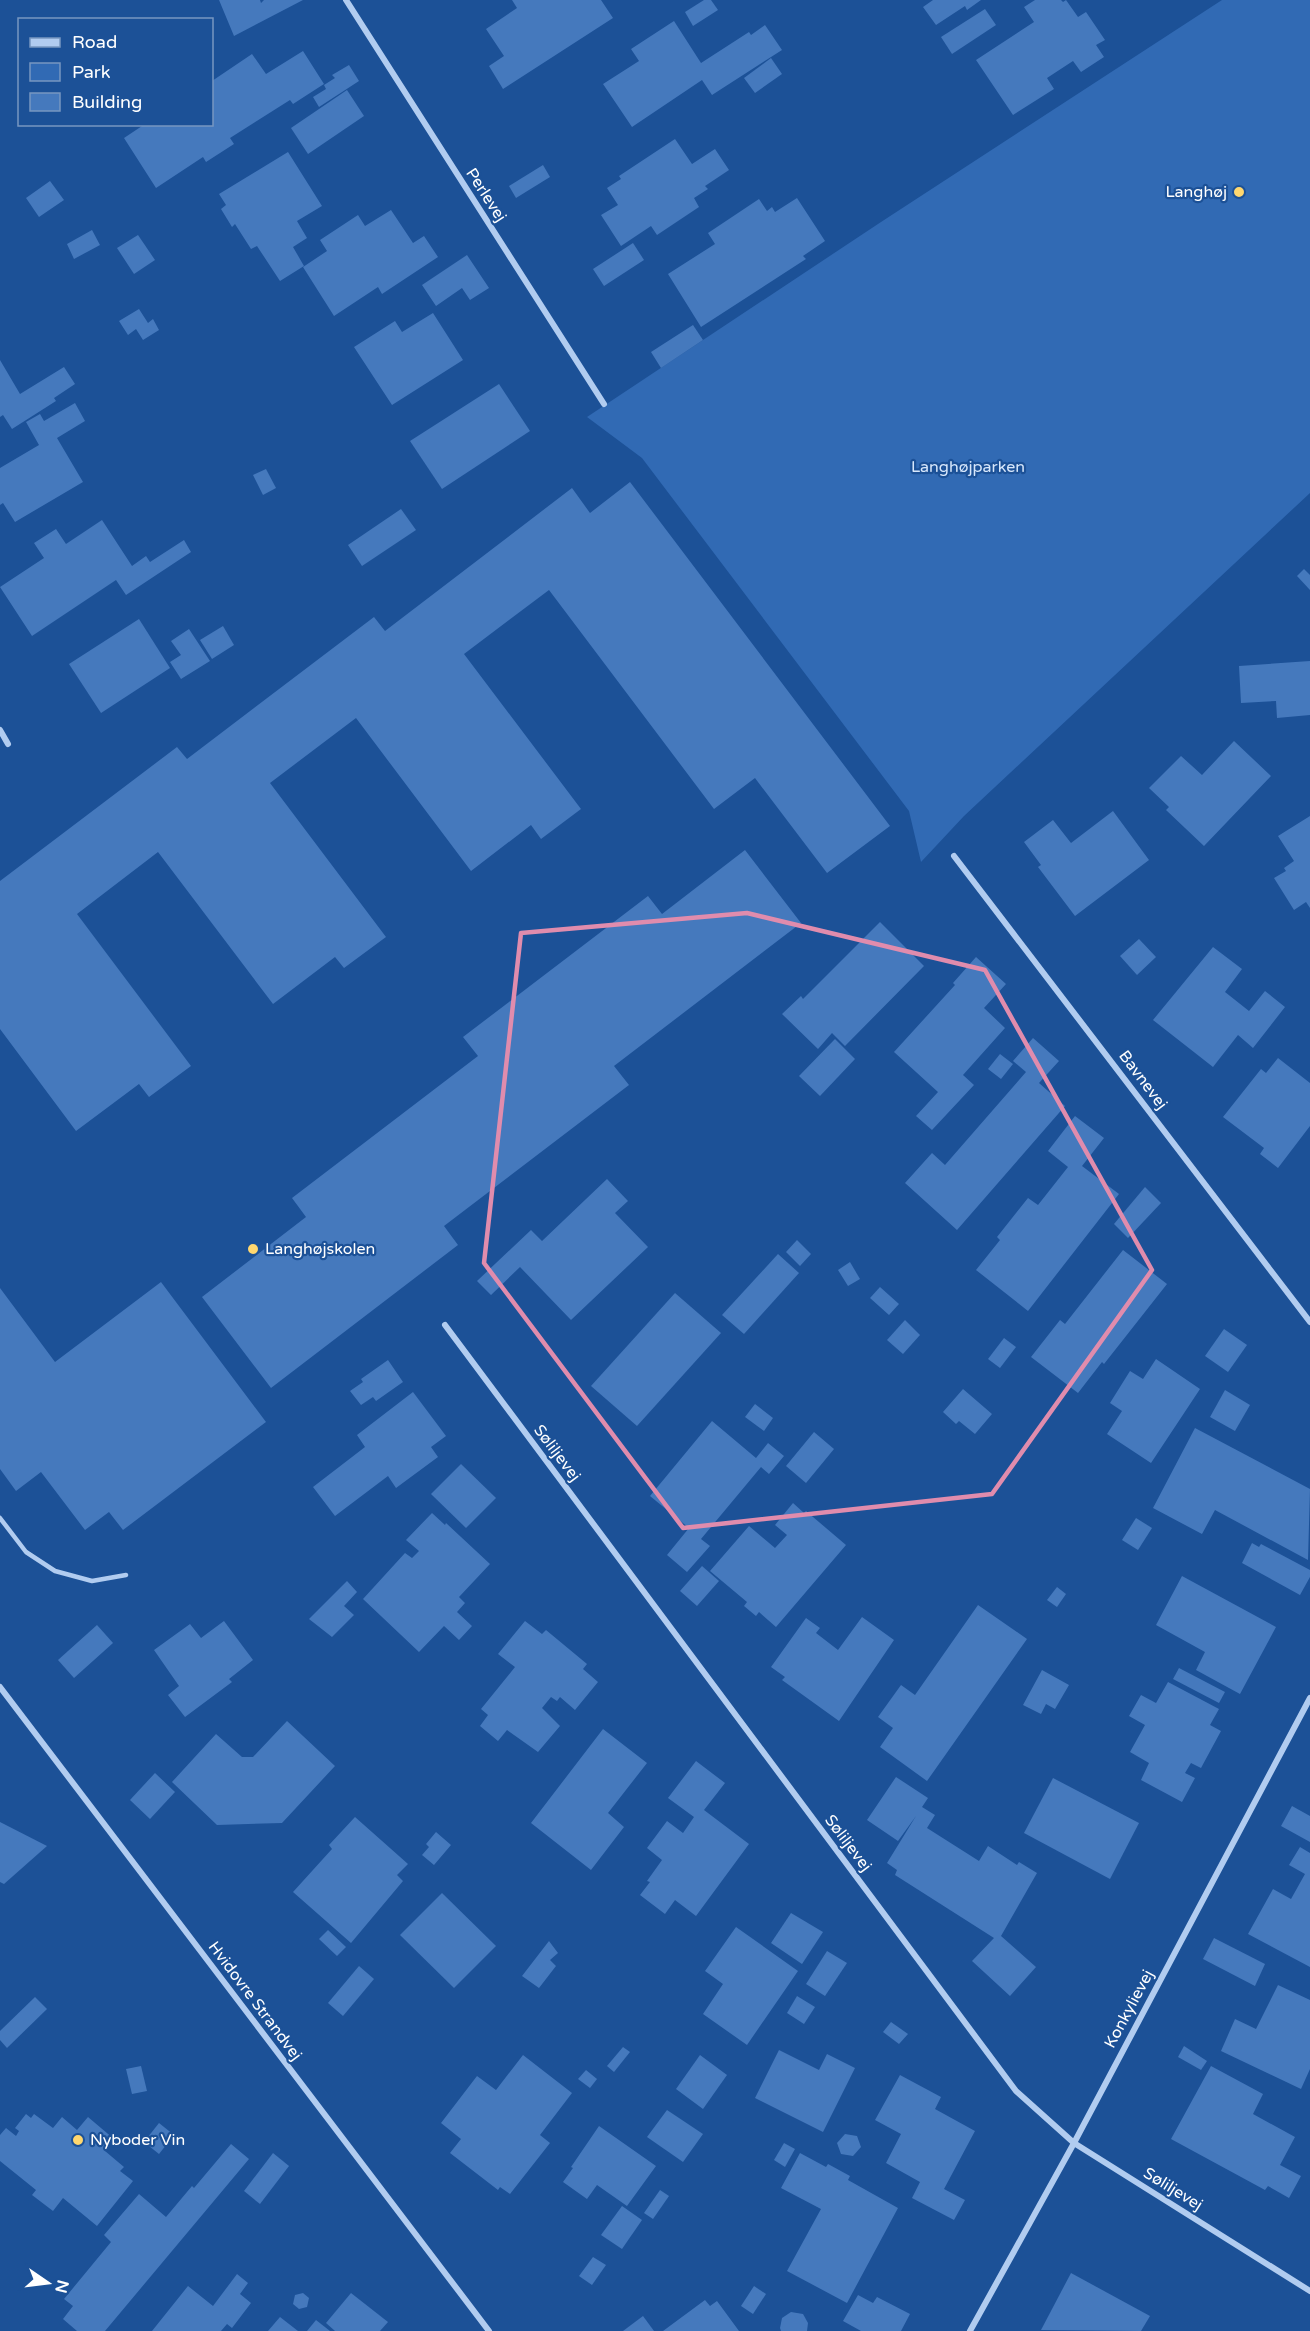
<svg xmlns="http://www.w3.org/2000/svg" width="1310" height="2331" viewBox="0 0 1310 2331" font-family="'Varela Round',sans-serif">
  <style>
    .green { fill: #316ab4 }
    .building { fill: #4579bd }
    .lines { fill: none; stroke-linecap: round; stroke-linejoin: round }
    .service { stroke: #b1ccf0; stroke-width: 4.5 }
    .minor { stroke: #b1ccf0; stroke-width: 6 }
    .marked { fill: none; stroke: #e08cad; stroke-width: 4.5; stroke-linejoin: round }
    .poi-dot { fill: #ffd76f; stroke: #1c5197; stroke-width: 2 }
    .labels { text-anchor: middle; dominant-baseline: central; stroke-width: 4.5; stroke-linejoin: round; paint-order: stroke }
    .poi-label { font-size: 16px; fill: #fff; stroke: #1c5197; text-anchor: start }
    .street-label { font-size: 16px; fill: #fff; stroke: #1c5197 }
    .park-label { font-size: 16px; fill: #d7e7fb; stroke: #1c5197 }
  </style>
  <rect width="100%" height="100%" fill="#1c5197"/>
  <polygon class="green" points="1222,0 1310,0 1310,493 964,816 921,862 909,811 642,458 587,417 881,222"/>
  <g class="building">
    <polygon points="219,0 260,0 261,3 264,0 303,0 234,36"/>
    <polygon points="512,0 601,0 613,18 503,89 489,66 504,56 486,29 517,8"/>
    <polygon points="704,0 711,0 718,10 693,26 685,12"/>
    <polygon points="933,0 981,0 967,10 965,6 936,25 923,7"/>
    <polygon points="1035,0 1061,0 1063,2 1066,0 1078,17 1086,12 1105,40 1096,45 1104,57 1081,72 1073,61 1047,78 1054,89 1013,115 976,60 1034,22 1024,7"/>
    <polygon points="985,9 996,25 952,54 941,37"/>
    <polygon points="674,21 701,63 749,32 751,35 765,25 782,50 712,95 702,80 632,127 603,84 639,61 631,49"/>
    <polygon points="303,51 324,84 293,104 290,100 230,138 234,144 206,162 203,157 156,188 124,138 145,124 212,124 212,81 252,54 266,74"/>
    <polygon points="771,58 782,74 755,93 744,78"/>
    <polygon points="349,65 359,81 319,107 313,97 326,89 324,85 335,78 332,75"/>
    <polygon points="347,90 364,116 308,154 291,128"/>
    <polygon points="675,139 692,164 715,149 729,170 705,186 708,189 694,198 699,207 657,235 651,226 621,246 601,215 618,205 607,188 621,179 619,176"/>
    <polygon points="288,152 322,206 297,221 307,238 293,247 304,266 280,281 257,246 251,249 235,224 232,227 221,209 226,205 219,194"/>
    <polygon points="543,165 550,177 516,198 509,186"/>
    <polygon points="50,181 64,200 39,217 26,198"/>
    <polygon points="797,198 825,241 803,256 806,259 701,327 668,274 715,244 708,233 759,199 767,211 772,207 775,212"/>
    <polygon points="391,210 413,243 424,236 438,257 382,294 378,287 334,316 303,267 327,251 320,240 358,215 365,226"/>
    <polygon points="92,230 100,245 74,259 67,244"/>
    <polygon points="138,235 155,260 134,274 117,248"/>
    <polygon points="633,243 644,260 604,286 593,269"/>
    <polygon points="467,255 489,288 470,300 462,288 436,306 422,285"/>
    <polygon points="139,309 148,323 153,319 159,330 143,340 136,329 128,335 119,321"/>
    <polygon points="433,313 463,360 392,405 354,347 395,321 402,332"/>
    <polygon points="693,325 703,340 661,368 651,352"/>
    <polygon points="0,360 20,394 64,367 75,384 54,398 56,401 12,429 3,415 0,417"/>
    <polygon points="499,384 530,431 442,489 410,441"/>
    <polygon points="75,403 85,421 57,438 83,482 15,522 3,503 0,505 0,468 39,445 26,422 40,414 44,421"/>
    <polygon points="266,469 276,488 263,495 253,475"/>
    <polygon points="630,482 890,826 827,873 755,778 714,809 549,590 464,654 581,809 541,839 531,825 471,871 356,718 270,783 386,937 344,968 335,957 273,1004 158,852 77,914 191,1066 149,1097 139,1084 76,1131 0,1029 0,881 177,747 187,759 374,617 385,631 572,488 590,513"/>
    <polygon points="401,509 416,530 362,566 348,545"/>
    <polygon points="102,520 132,566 146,556 150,562 184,540 191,552 126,595 116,580 32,636 0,587 44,558 34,543 56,529 66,544"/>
    <polygon points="1304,569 1310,575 1310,590 1297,576"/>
    <polygon points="139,619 170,668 101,713 69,664"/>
    <polygon points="223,626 234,645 212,659 200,640"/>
    <polygon points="189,629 210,661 181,679 170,662 181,655 171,641"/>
    <polygon points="1310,661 1310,715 1277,718 1276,701 1241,703 1239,666"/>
    <polygon points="1234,741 1271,776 1204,846 1166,810 1169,807 1149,788 1181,756 1202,775"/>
    <polygon points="1113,811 1149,860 1075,916 1038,867 1041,865 1024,842 1053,820 1071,843"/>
    <polygon points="1310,816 1310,908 1306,902 1294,910 1274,878 1286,871 1284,868 1294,861 1278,836"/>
    <polygon points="745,850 801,923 614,1066 629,1085 444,1226 458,1245 271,1388 202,1297 306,1217 292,1198 478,1056 463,1037 648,896 662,914"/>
    <polygon points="880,922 924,966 845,1046 832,1033 818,1049 782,1014 801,996 803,999"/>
    <polygon points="1139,939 1156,957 1137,975 1120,956"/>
    <polygon points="1213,947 1242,969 1225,992 1249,1011 1265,991 1285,1007 1253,1048 1238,1035 1213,1067 1153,1020"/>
    <polygon points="976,957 1006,984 984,1008 1005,1028 963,1075 974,1085 932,1130 916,1116 938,1092 894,1052 955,985 953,983"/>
    <polygon points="1033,1038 1059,1061 1039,1083 1065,1106 957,1230 905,1183 932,1153 945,1165 1026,1072 1013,1061"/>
    <polygon points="835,1039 855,1059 820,1096 799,1076"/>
    <polygon points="1000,1054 1013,1064 1001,1079 988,1069"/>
    <polygon points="1278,1058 1310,1083 1310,1126 1278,1168 1260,1154 1264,1148 1223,1117 1261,1069 1266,1073"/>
    <polygon points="1075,1116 1104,1138 1082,1166 1119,1194 1028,1311 976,1270 1000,1240 997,1237 1028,1198 1038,1205 1068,1167 1048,1151"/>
    <polygon points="607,1179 628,1201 615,1213 648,1247 571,1320 520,1267 491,1295 477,1281 531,1230 542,1241"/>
    <polygon points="1145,1187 1161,1203 1128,1238 1114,1224"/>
    <polygon points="797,1240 811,1254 800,1266 786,1252"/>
    <polygon points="1123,1250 1167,1284 1104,1364 1102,1362 1078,1393 1031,1357 1060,1320 1065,1324"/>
    <polygon points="778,1254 799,1273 744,1334 722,1315"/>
    <polygon points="850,1262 860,1279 848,1286 838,1270"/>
    <polygon points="161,1282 266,1422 123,1530 109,1512 85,1530 41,1472 16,1491 0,1469 0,1288 55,1362"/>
    <polygon points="880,1287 899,1304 889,1315 870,1298"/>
    <polygon points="675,1293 721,1333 637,1426 591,1386"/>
    <polygon points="905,1320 920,1335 903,1354 887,1340"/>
    <polygon points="1224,1329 1247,1345 1228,1372 1205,1356"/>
    <polygon points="1004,1338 1016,1347 1000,1368 988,1359"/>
    <polygon points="1156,1359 1200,1389 1151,1463 1107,1434 1122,1411 1110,1403 1130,1371 1143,1379"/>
    <polygon points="388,1360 403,1382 376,1401 373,1397 361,1405 350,1391 363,1382 361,1379"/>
    <polygon points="963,1389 992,1414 975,1434 959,1421 956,1424 943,1412"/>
    <polygon points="1225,1390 1250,1405 1235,1431 1210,1417"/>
    <polygon points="413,1392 446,1436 431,1447 438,1457 396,1488 388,1476 335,1516 313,1487 365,1447 357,1435"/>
    <polygon points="755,1404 773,1418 764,1431 745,1417"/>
    <polygon points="712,1421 756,1458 768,1443 784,1456 769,1474 761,1467 701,1539 710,1546 687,1572 667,1555 689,1528 650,1496"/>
    <polygon points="1195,1428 1310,1489 1308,1560 1215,1510 1202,1534 1153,1508"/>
    <polygon points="814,1432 834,1449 806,1483 786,1466"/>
    <polygon points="461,1464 496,1498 466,1528 431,1494"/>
    <polygon points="793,1503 804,1513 806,1511 846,1545 776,1627 759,1612 756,1616 744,1606 747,1602 710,1571 749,1526 775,1548 787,1535 775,1525"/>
    <polygon points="432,1513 445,1525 446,1523 490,1564 459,1597 465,1603 457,1612 472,1626 459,1640 444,1626 419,1652 363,1599 405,1553 412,1558 419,1551 406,1540"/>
    <polygon points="1136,1518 1152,1528 1138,1550 1122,1540"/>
    <polygon points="1252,1543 1259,1547 1261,1544 1310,1570 1310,1577 1300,1595 1242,1563"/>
    <polygon points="702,1566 719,1581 697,1606 680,1591"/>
    <polygon points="1182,1576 1276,1627 1240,1694 1196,1670 1205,1652 1156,1625"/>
    <polygon points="347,1581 357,1592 344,1606 354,1615 332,1637 309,1619"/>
    <polygon points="1057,1587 1066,1594 1057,1607 1047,1600"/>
    <polygon points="978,1605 1027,1639 927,1781 880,1747 893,1728 878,1717 901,1685 915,1695"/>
    <polygon points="862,1617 894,1640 839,1721 782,1680 785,1677 771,1667 806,1618 820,1628 816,1633 838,1650"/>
    <polygon points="224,1621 253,1660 229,1679 232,1682 185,1717 168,1695 179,1686 154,1650 190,1624 201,1638"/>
    <polygon points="525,1621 542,1634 546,1630 587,1664 583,1669 598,1682 575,1710 560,1697 557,1701 551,1697 542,1708 560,1726 538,1752 507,1730 498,1741 480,1726 488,1715 481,1709 515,1667 498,1654"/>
    <polygon points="97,1625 113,1643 74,1678 58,1660"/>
    <polygon points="1179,1668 1225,1692 1219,1703 1173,1679"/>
    <polygon points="1042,1670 1069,1685 1055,1709 1046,1704 1041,1714 1023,1705"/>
    <polygon points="1168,1682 1219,1709 1210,1725 1221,1731 1201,1768 1191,1763 1185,1773 1195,1778 1182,1802 1141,1780 1149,1763 1130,1752 1145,1725 1129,1716 1141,1695 1156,1703"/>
    <polygon points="287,1721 335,1766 282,1823 217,1825 172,1782 216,1734 242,1757 253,1757"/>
    <polygon points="603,1729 647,1763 608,1813 624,1827 591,1870 531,1823"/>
    <polygon points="696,1761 725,1783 704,1810 749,1844 696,1916 675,1900 665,1914 640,1895 650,1882 647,1881 662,1860 647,1848 667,1821 683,1833 694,1817 668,1798"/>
    <polygon points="155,1773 175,1792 150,1819 130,1800"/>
    <polygon points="896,1777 928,1798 922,1807 935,1815 927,1828 979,1861 988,1846 1017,1865 1019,1862 1037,1873 1001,1936 1036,1967 1010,1996 972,1961 994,1938 895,1875 897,1870 887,1863 916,1816 898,1841 867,1820"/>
    <polygon points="1053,1778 1139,1823 1110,1879 1024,1833"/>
    <polygon points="1292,1806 1310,1816 1310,1842 1281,1826"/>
    <polygon points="355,1817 408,1864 397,1875 403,1881 351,1943 293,1892 332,1849 329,1845"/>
    <polygon points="0,1822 47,1846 4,1884 0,1882"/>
    <polygon points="436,1832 451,1845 434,1865 422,1855 429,1847 426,1844"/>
    <polygon points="1300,1847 1310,1853 1310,1967 1248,1934 1273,1889 1291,1899 1305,1874 1289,1865"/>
    <polygon points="442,1893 496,1946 454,1988 400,1935"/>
    <polygon points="791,1913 823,1932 802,1964 771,1943"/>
    <polygon points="736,1927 798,1971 747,2045 703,2014 723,1984 705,1971"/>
    <polygon points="328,1930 346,1947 337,1956 319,1939"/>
    <polygon points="1214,1938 1265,1964 1255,1986 1203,1959"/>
    <polygon points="549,1941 558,1953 550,1960 556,1966 539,1988 522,1976"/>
    <polygon points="827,1951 847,1963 825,1996 806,1984"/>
    <polygon points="359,1966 374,1979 343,2016 328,2003"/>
    <polygon points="1278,1985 1310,2000 1310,2069 1301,2089 1221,2051 1235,2019 1256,2029"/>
    <polygon points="797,1996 815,2007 804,2024 787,2013"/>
    <polygon points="35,1997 47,2009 7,2048 0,2040 0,2031"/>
    <polygon points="891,2022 908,2034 899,2044 883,2032"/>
    <polygon points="1184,2046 1207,2061 1201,2070 1178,2057"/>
    <polygon points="623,2047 630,2052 614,2072 607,2066"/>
    <polygon points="779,2050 819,2070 827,2054 855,2068 823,2132 755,2098"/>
    <polygon points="523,2055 572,2093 540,2135 550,2143 510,2194 500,2187 498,2190 450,2153 461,2139 441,2123 477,2076 496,2090"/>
    <polygon points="700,2055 727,2075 703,2109 676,2089"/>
    <polygon points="141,2066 147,2091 132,2094 126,2069"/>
    <polygon points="1211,2066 1263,2094 1253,2114 1295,2137 1280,2165 1301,2176 1289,2198 1268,2186 1265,2190 1171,2139"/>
    <polygon points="586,2070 597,2079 590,2088 578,2079"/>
    <polygon points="900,2075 941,2097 935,2109 975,2131 944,2189 965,2200 954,2220 912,2198 920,2182 886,2163 901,2134 875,2120"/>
    <polygon points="667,2110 703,2134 683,2162 647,2137"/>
    <polygon points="26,2114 31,2118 34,2114 53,2128 62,2117 77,2130 88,2117 114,2139 105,2151 124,2167 120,2171 133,2181 97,2226 63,2198 53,2211 32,2195 36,2190 0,2161 0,2135 6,2128 16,2136 19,2131 15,2128"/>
    <polygon points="159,2123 174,2135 159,2154 144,2142"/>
    <polygon points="599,2126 656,2166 627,2206 597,2185 587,2199 563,2182 573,2168 571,2167"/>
    <polygon points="845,2134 857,2136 861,2147 853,2156 841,2154 837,2143"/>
    <polygon points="784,2143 795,2149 785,2167 774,2160"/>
    <polygon points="231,2144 249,2159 105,2331 77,2331 63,2319 73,2306 64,2299 111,2242 104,2235 139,2194 166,2217 192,2186 194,2188"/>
    <polygon points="273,2153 289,2166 260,2204 244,2191"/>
    <polygon points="800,2153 826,2167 828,2164 850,2176 848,2180 898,2208 847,2303 787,2271 821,2209 781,2188"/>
    <polygon points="660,2190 669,2196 653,2219 644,2213"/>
    <polygon points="622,2206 642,2220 622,2249 601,2235"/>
    <polygon points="593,2257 606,2265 592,2285 579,2276"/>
    <polygon points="1071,2273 1150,2316 1141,2331 1041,2330"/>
    <polygon points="237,2274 248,2283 240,2294 251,2303 232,2328 227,2324 221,2331 152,2331 188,2286 213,2306"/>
    <polygon points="754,2286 766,2294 753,2314 741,2306"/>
    <polygon points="303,2293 309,2298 307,2307 299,2309 293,2304 295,2295"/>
    <polygon points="351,2293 388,2322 380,2331 335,2331 326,2323"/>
    <polygon points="858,2295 873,2303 877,2297 910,2314 901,2331 861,2331 843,2321"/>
    <polygon points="705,2300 710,2306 717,2301 739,2331 663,2331"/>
    <polygon points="791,2312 803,2314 808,2323 807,2331 781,2331 780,2328 782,2318"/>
    <polygon points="643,2316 654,2331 623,2331"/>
    <polygon points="280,2317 298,2331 268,2331"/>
    <polygon points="316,2320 330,2331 307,2331"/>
  </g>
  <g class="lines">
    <polyline class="service" points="0,1518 26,1552 55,1571 92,1581 126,1575"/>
    <g class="minor">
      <polyline points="346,0 604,404"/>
      <polyline points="0,730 8,744"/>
      <polyline points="954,856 1310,1322"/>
      <polyline points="445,1325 1016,2091 1074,2143 1310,2291"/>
      <polyline points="0,1687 489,2331"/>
      <polyline points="970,2331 1074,2143 1310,1698"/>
    </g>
  </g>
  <path class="marked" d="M 747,913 L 985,970 L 1152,1270 L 992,1494 L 683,1528 L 484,1263 L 521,933 Z"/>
  <g class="poi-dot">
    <circle cx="1239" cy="192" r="6"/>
    <circle cx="253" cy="1249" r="6"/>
    <circle cx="78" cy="2140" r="6"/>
  </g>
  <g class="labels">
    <g class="poi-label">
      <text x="1227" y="192" text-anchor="end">Langhøj</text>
      <text x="265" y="1249">Langhøjskolen</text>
      <text x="90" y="2140">Nyboder Vin</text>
    </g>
    <g class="street-label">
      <text transform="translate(486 195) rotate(57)">Perlevej</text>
      <text transform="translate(1143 1080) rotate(53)">Bavnevej</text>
      <text transform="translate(557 1453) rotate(53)">Søliljevej</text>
      <text transform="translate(848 1843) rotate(53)">Søliljevej</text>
      <text transform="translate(255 2001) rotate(53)">Hvidovre Strandvej</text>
      <text transform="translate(1129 2009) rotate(-62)">Konkylievej</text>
      <text transform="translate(1173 2189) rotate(32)">Søliljevej</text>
    </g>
    <g class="park-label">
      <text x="968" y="467">Langhøjparken</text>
    </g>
  </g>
  <rect x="18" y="18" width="195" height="108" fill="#1c5197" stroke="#7797c1" stroke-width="1.5"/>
  <rect x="30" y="38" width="30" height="9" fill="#b1ccf0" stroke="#7797c1" stroke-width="1.5"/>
  <text x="72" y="48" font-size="18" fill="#ffffff">Road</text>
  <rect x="30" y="63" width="30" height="18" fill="#316ab4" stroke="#7797c1" stroke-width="1.5"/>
  <text x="72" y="78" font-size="18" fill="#ffffff">Park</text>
  <rect x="30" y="93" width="30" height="18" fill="#4579bd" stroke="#7797c1" stroke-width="1.5"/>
  <text x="72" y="108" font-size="18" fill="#ffffff">Building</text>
  <g transform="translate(48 2283) rotate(104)" stroke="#1c5197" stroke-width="4.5" paint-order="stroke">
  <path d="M0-4.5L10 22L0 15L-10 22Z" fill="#ffffff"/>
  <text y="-9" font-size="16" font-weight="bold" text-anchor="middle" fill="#ffffff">N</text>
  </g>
</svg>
